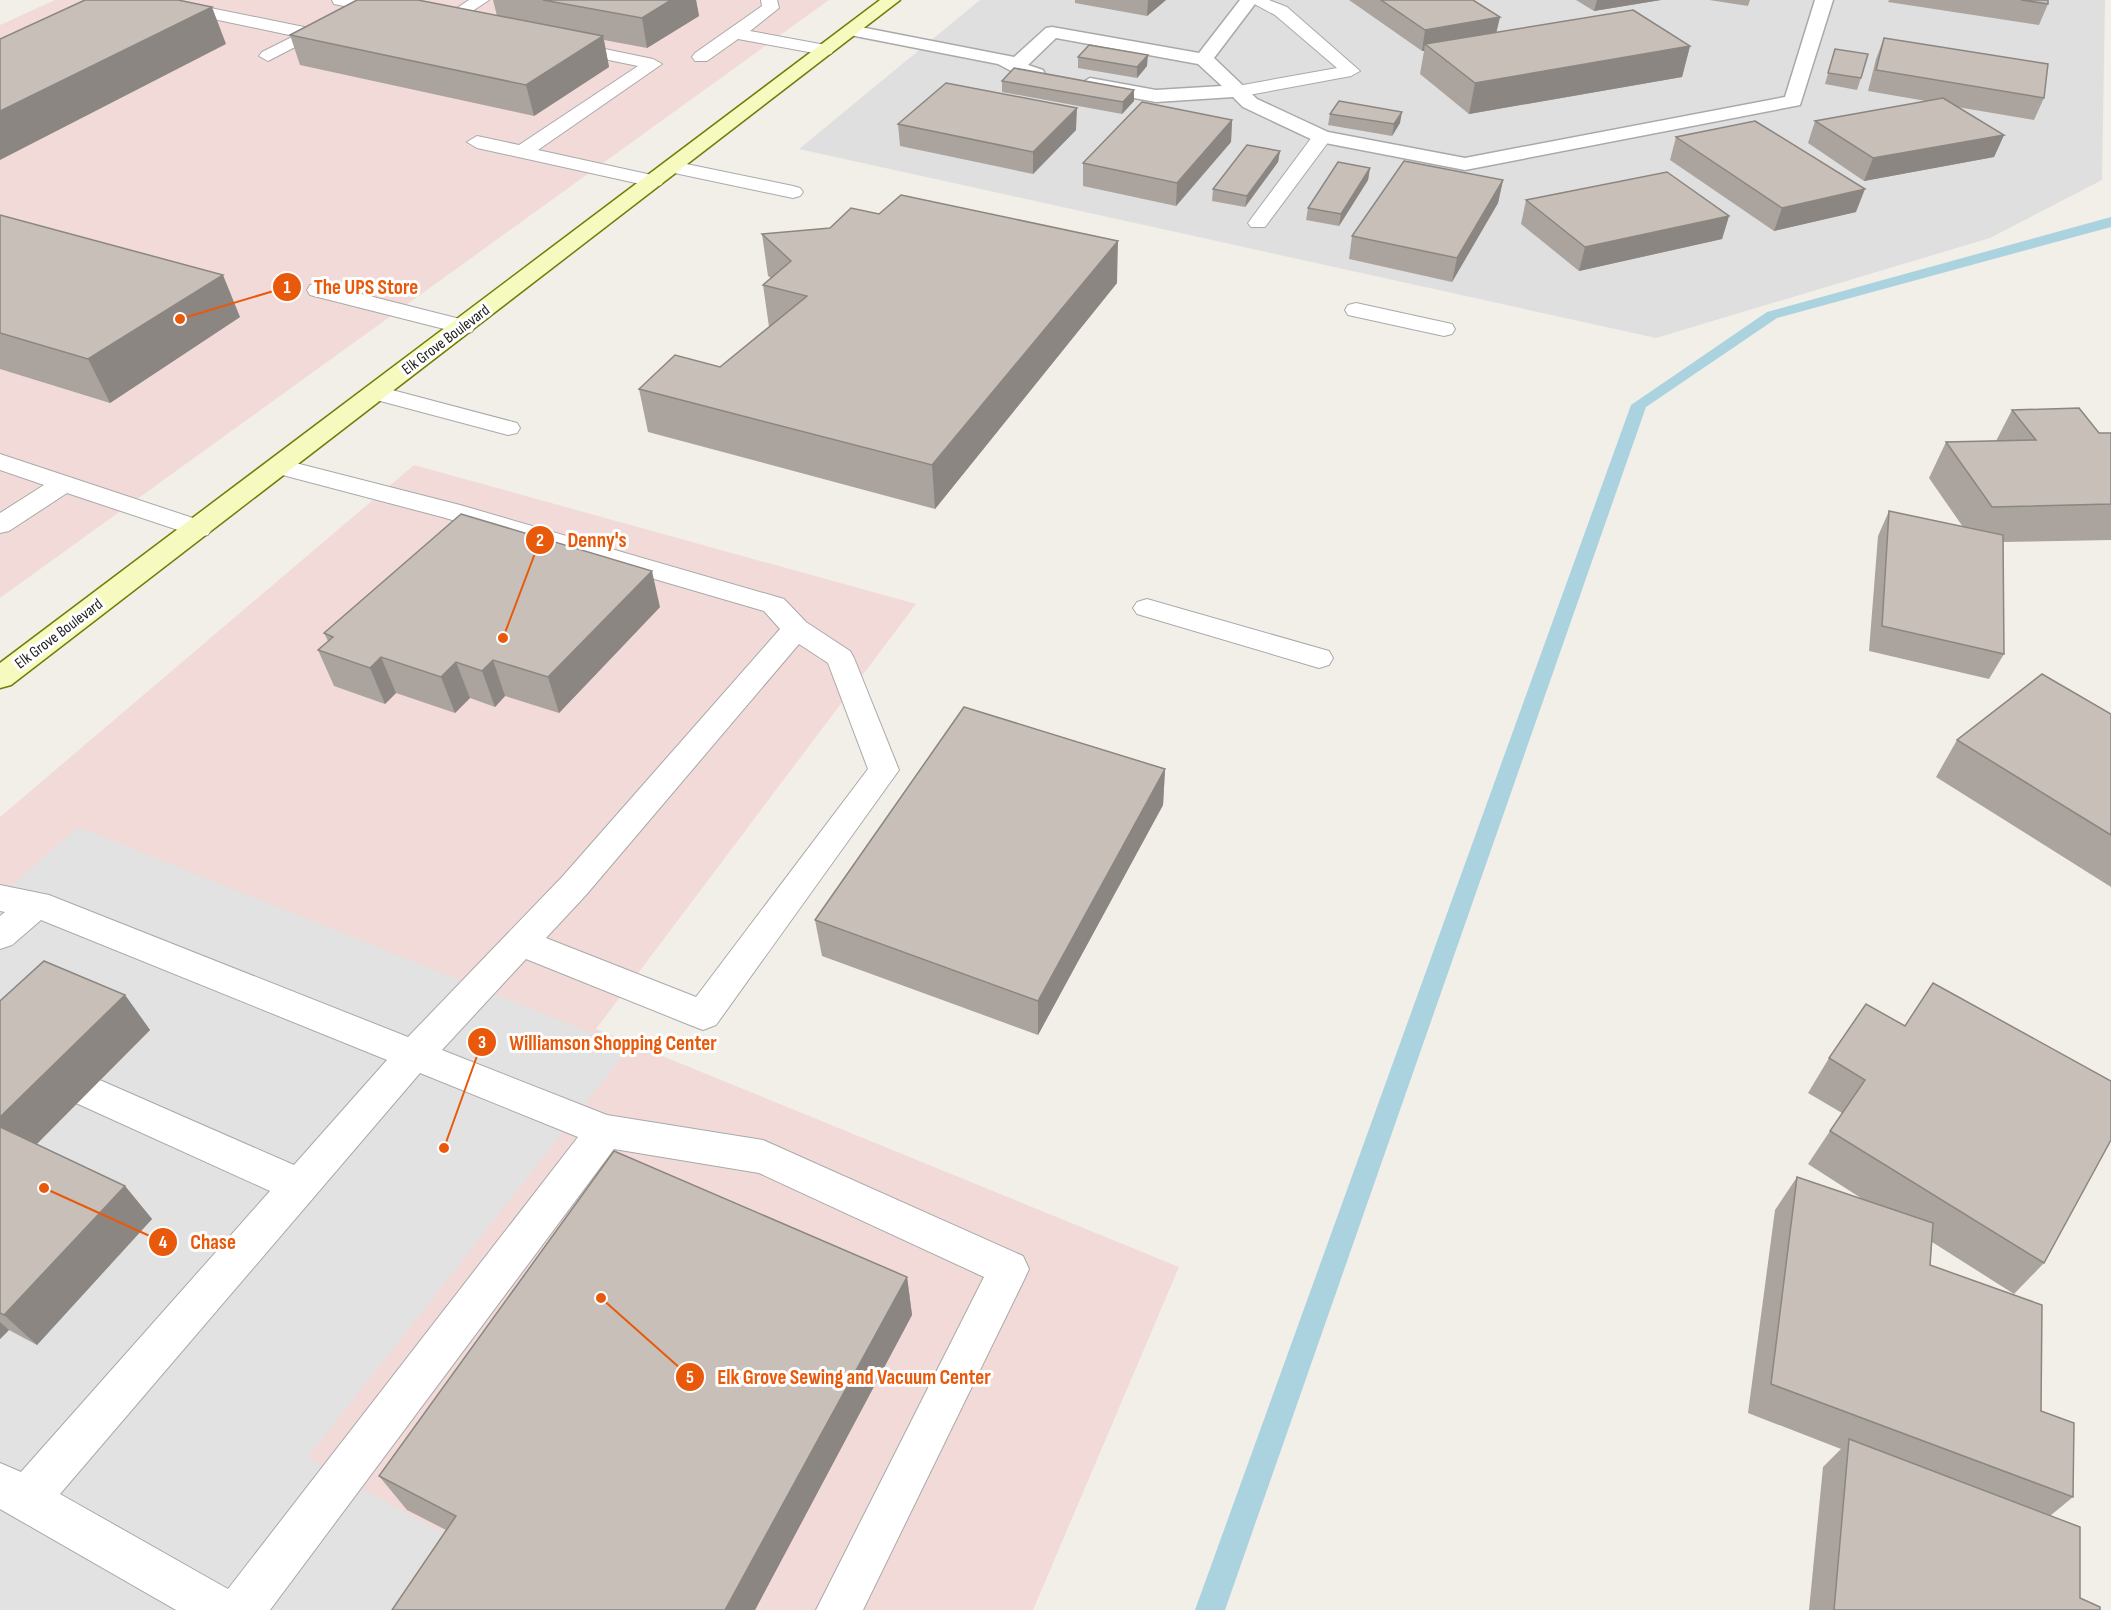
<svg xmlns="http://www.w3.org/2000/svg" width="2111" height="1610" viewBox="0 0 2111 1610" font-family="'Sofia Sans Condensed',sans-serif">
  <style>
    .residential { fill: #e0dfdf }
    .commercial { fill: #f2dad9 }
    .parking { fill: #e2e2e2 }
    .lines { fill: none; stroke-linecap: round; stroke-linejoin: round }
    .stream { fill: #aad3df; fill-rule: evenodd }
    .lane-casing { stroke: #a9a9a9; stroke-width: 2 }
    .street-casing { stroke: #a9a9a9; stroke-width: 3 }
    .secondary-casing { stroke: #707d05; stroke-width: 3 }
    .lane { fill: #fff; fill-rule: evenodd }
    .street { fill: #fff; fill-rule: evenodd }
    .secondary { fill: #f7fabf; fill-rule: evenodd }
    .wall { fill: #aba49e }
    .shaded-wall { fill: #8b8681 }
    .building { fill: #c7bfb8; stroke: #8b8681; stroke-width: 1.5 }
    .labels { text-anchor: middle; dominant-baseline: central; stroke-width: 6; stroke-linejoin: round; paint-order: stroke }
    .far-street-label { font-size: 16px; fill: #222; stroke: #fff }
    .leader { fill: none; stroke: #e8590c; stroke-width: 2 }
    .callout-dot { fill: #e8590c; stroke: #fff; stroke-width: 2 }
    .mark-label { font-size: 18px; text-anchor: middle; font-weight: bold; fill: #fff }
    .callout-label { font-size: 21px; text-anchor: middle; font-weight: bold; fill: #e8590c; stroke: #fff; stroke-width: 6; stroke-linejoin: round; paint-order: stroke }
  </style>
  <rect width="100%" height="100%" fill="#f2efe9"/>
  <polygon class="residential" points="980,0 2105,0 2102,180 1990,238 1656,338 799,149"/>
  <g class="commercial">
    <polygon points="55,0 829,0 0,598 0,25"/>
    <polygon points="414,465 916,604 596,1029 1179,1267 1033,1610 0,1610 0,817"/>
  </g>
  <polygon class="parking" points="78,827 629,1048 307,1458 459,1542 412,1610 0,1610 0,896"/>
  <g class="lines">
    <polygon class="stream" points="2111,217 2111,227 1777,318 1646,407 1225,1610 1195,1610 1631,405 1767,312"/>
    <g class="lane-casing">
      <g id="lane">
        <polygon points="139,0 171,0 309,28 317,26 326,31 268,61 259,56 262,52 294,36 147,5"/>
        <polygon points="332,0 365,0 400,7 402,11 394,16 334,4"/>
        <polygon points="469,0 489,0 465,16 453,16 451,12"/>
        <polygon points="761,0 777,0 779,8 750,31 831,46 834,50 831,54 825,55 738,39 707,61 695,61 692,57 695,53 762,6"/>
        <polygon points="1247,0 1269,0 1287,7 1360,71 1351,76 1238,97 1232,95 1229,91 1232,87 1337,68 1275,15"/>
        <polygon points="566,41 653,59 662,64 538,150 661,177 664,181 661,185 654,187 477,148 467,142 477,136 519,145 638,66 560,50 557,46 560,42"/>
        <polygon points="1322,131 1332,137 1265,227 1251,227 1248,223 1251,219 1315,133"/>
        <polygon points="672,161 793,186 800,188 803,192 800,196 793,198 665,171 662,167 665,163"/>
        <polygon points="318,283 472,322 475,327 472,332 464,334 310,295 307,290 310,285"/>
        <polygon points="1356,303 1452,324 1455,329 1452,334 1444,336 1348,315 1345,310 1348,305"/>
        <polygon points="377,386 517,423 520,428 517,433 508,435 369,398 365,393 369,388"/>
        <polygon points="0,454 208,523 212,529 208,535 199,537 67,493 9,531 0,533 0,513 44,485 0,470"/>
        <path d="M 280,459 L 460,505 L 784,599 L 806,622 L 850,651 L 854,658 L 899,770 L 716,1025 L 703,1030 L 690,1025 L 526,959 L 442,1050 L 607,1115 L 763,1140 L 1023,1256 L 1029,1269 L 1023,1282 L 863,1610 L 816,1610 L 984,1277 L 759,1173 L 614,1149 L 270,1610 L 176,1610 L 0,1509 L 0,1463 L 21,1472 L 270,1191 L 76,1103 L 71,1092 L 76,1081 L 89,1076 L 102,1081 L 294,1165 L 387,1060 L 41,920 L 12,945 L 0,949 L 0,916 L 5,912 L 0,911 L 0,885 L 49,895 L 408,1037 L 562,877 L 780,629 L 764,611 L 442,517 L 271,472 L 267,467 L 271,462 ZM 799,644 L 828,663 L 868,769 L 696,997 L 546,938 L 586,895 ZM 420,1073 L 578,1137 L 228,1589 L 60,1494 Z"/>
        <polygon points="1147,599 1329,651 1333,658 1329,665 1319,668 1137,614 1133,608 1137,602"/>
      </g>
    </g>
    <g class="street-casing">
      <polygon id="street" points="1240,0 1258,0 1214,58 1257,99 1328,132 1465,158 1785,97 1815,0 1833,0 1800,105 1465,170 1315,141 1243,107 1233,97 1156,102 1090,90 1080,84 1090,78 1156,90 1222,86 1198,64 1056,38 1028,65 1043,70 1045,74 1036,80 1021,76 998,64 850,35 841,30 850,25 1014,57 1046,28 1052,27 1199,53"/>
    </g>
    <g class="secondary-casing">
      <polygon id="secondary" points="880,0 900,0 11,685 0,688 0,663"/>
    </g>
    <use href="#lane" class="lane"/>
    <use href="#street" class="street"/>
    <use href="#secondary" class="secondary"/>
  </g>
  <g class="wall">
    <polygon points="493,0 696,0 699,16 647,48 604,40 609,67 534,116 300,65 290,35 497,16"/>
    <polygon points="1075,0 1166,0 1147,16 1075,3"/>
    <polygon points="1349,0 1473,0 1500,17 1496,32 1690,46 1682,77 1469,114 1420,74 1424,51 1422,51"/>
    <polygon points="1576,0 1661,0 1594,11"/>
    <polygon points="1709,0 1750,0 1748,6"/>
    <polygon points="1889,0 2048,0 2048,4 2039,25 1888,2"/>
    <polygon points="1884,38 2044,98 2034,120 1957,107 2004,135 1994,157 1864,181 1808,143 1815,121 1926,101 1868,91 1876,59"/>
    <polygon points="1835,49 1861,78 1857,90 1825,84"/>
    <polygon points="1078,57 1147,66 1137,78 1078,68"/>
    <polygon points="1002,81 1134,90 1134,101 1122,114 1002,92"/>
    <polygon points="1330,114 1400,123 1392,136 1328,125"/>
    <polygon points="1232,120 1231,142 1176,206 1083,186 1083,163"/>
    <polygon points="898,124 1076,130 1033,174 900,146"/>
    <polygon points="1676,137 1856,212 1774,231 1670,160"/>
    <polygon points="1280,151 1278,162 1245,207 1212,201 1213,189"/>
    <polygon points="1370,168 1368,180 1339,226 1306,220 1308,208"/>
    <polygon points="1503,180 1498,203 1452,282 1349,259 1352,236"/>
    <polygon points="1526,200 1729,216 1722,239 1579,271 1521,224"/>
    <polygon points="0,215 240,317 110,403 0,369"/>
    <polygon points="762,234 1117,283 935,509 648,432 639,389 720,367 769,327 763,285 771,278 768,276"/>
    <polygon points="2012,410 2099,433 2111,433 2111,540 2003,542 2004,654 1989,679 1869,651 1878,536 1889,511 1963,527 1929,478 1946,442 1996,441"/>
    <polygon points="660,607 559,713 505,696 495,707 470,698 455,713 396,693 385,704 334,686 318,650 328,641 324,633"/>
    <polygon points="2111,714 2111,887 1936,777 1957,740"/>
    <polygon points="1165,769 1163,805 1038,1035 822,956 815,920"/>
    <polygon points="125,995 150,1030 36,1144 125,1186 152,1219 37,1345 9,1330 0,1339 0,1001"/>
    <polygon points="1904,1026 2044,1263 2014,1294 1932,1242 1930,1265 2041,1411 2073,1497 2050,1516 2080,1598 2100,1610 1809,1610 1823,1467 1841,1449 1748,1413 1775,1210 1797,1177 1864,1200 1808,1164 1842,1113 1808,1093 1829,1058"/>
    <polygon points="907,1277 912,1315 755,1610 392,1610 446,1530 407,1510 379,1476"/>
  </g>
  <g class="shaded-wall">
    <polygon points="671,0 696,0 699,16 647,48 642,18"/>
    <polygon points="1148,0 1166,0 1147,16"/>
    <polygon points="1597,0 1661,0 1594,11"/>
    <polygon points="212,7 226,44 0,160 0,111"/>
    <polygon points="1500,17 1495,38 1425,44 1424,51 1422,51 1425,30"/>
    <polygon points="603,36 609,67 534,116 526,85"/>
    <polygon points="1690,46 1682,77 1469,114 1475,83"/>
    <polygon points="1148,55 1147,66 1137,78 1137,67"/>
    <polygon points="1134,90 1134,101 1122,114 1123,102"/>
    <polygon points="1077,108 1076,130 1033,174 1033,152"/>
    <polygon points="1402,112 1400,123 1392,136 1394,124"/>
    <polygon points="1232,120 1231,142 1176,206 1177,183"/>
    <polygon points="2004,135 1994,157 1864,181 1873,158"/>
    <polygon points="1280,151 1278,162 1245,207 1247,196"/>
    <polygon points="1370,168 1368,180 1339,226 1341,214"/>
    <polygon points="1503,180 1498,203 1452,282 1457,258"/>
    <polygon points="1865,189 1856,212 1774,231 1782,208"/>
    <polygon points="1729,216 1722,239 1579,271 1585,247"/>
    <polygon points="1118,241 1117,283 935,509 932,465"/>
    <polygon points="223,275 240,317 110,403 88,359"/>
    <polygon points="652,571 660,607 559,713 548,677"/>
    <polygon points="381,657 396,693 385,704 370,668"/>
    <polygon points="493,660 505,696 495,707 482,671"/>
    <polygon points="456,662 470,698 455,713 441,677"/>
    <polygon points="1165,769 1163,805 1038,1035 1038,1001"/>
    <polygon points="125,995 150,1030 24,1157 0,1131 0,1117"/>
    <polygon points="125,1186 152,1219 37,1345 4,1315"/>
    <polygon points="907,1277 912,1315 755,1610 725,1610"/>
    <polygon points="0,1322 9,1330 0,1339"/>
  </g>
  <g class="building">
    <polygon points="85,0 178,0 212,7 0,111 0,39"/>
    <polygon points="357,0 418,0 603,36 526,85 290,35"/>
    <polygon points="543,0 671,0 642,18"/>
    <polygon points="1381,0 1473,0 1500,17 1425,30"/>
    <polygon points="2021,0 2048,0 2048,4"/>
    <polygon points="1633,10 1690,46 1475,83 1425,44"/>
    <polygon points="1884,38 2048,64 2044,98 1876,70"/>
    <polygon points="1089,45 1148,55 1137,67 1078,57"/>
    <polygon points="1835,49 1868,54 1861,78 1828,73"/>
    <polygon points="1014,68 1134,90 1123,102 1002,81"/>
    <polygon points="946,83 1077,108 1033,152 898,124"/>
    <polygon points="1943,98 2004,135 1873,158 1815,121"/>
    <polygon points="1339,101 1402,112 1394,124 1330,114"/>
    <polygon points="1142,102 1232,120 1177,183 1083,163"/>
    <polygon points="1755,121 1865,189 1782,208 1676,137"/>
    <polygon points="1247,145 1280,151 1247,196 1213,189"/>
    <polygon points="1404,161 1503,180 1457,258 1352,236"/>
    <polygon points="1338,162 1370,168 1341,214 1308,208"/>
    <polygon points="1667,172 1729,216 1585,247 1526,200"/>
    <polygon points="901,195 1118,241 932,465 639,389 675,355 720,367 807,296 763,285 791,261 762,234 830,228 851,208 879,214"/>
    <polygon points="0,215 223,275 88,359 0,333"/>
    <polygon points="2079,408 2099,433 2111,433 2111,504 1992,507 1946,442 2036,440 2012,410"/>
    <polygon points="1889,511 2003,535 2004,654 1882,626"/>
    <polygon points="461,514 652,571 548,677 493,660 482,671 456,662 441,677 381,657 370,668 318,650 333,637 324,633"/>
    <polygon points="2042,674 2111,714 2111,835 1957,740"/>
    <polygon points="964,707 1165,769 1038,1001 815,920"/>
    <polygon points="44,961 125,995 0,1117 0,1001"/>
    <polygon points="1933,983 2111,1081 2111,1140 2044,1263 1830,1131 1865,1080 1829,1058 1866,1004 1905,1026"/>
    <polygon points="0,1127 125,1186 4,1315 0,1313"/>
    <polygon points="614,1151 907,1277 725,1610 392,1610 456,1516 379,1476"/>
    <polygon points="1797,1177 1933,1223 1930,1265 2042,1305 2041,1411 2074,1423 2073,1497 1771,1384"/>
    <polygon points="1849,1439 2080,1527 2080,1598 2100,1607 2100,1610 1834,1610"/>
  </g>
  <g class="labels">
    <g class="far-street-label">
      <text transform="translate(446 340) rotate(-37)">Elk Grove Boulevard</text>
      <text transform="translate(59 634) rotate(-37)">Elk Grove Boulevard</text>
    </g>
  </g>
  <path class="leader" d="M180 319L287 287M503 638L540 540M444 1148L482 1042M44 1188L163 1242M601 1298L690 1377"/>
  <g class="callout-dot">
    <circle cx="180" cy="319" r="6"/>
    <circle cx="503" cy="638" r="6"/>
    <circle cx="444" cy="1148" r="6"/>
    <circle cx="44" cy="1188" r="6"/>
    <circle cx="601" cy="1298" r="6"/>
    <circle cx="287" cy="287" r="15"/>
    <circle cx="540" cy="540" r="15"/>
    <circle cx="482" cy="1042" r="15"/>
    <circle cx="163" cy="1242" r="15"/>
    <circle cx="690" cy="1377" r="15"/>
  </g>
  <g class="mark-label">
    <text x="287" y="293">1</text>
    <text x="540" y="546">2</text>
    <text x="482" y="1048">3</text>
    <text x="163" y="1248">4</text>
    <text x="690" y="1383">5</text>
  </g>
  <g class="callout-label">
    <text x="366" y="294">The UPS Store</text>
    <text x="597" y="547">Denny's</text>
    <text x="613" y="1050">Williamson Shopping Center</text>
    <text x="213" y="1249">Chase</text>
    <text x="854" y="1384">Elk Grove Sewing and Vacuum Center</text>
  </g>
</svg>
